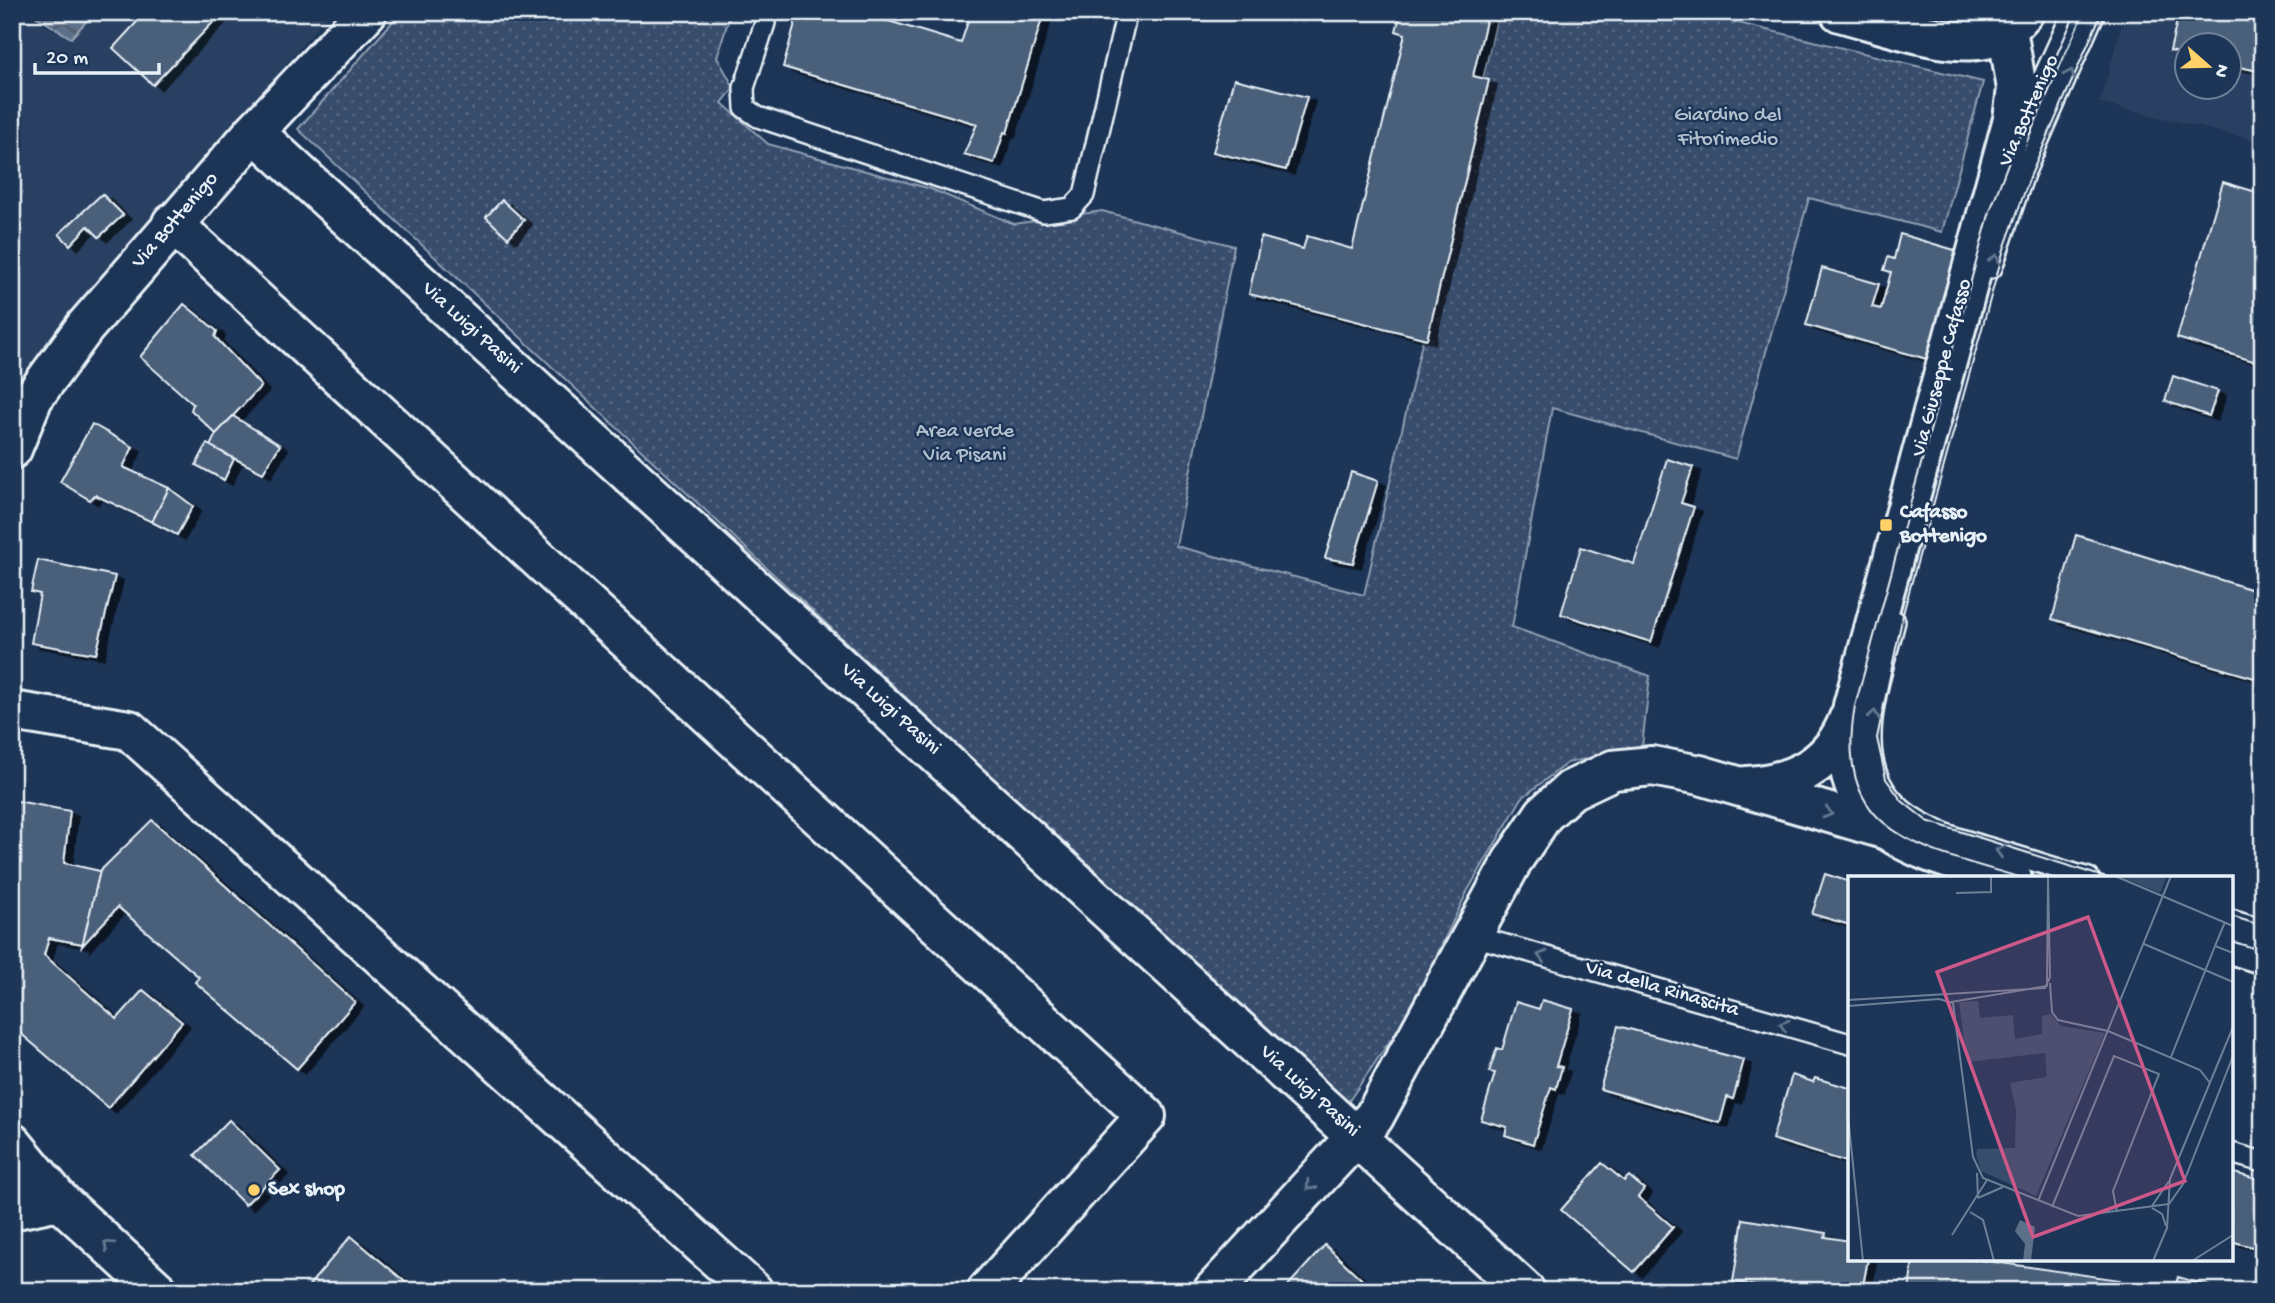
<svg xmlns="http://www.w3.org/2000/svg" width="2275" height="1303" viewBox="0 0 2275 1303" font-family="'Gochi Hand',sans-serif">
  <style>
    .built { fill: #2a4162; fill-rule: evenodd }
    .park { fill: url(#park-dots); stroke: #909fb2; stroke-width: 2 }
    .water { fill: url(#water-waves); stroke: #95a4b5; stroke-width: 2 }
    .building { fill: #495e7a; stroke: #e8f1f8; stroke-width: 2; filter: url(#shadow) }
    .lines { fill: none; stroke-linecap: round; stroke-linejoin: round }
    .lane-casing { stroke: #e8f1f8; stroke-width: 24 }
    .street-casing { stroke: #e8f1f8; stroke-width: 44 }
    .secondary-casing { stroke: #e8f1f8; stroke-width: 44 }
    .lane { stroke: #1d3557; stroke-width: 19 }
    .street { stroke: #1d3557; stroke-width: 38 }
    .secondary { stroke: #1d3557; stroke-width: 38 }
    .tram { stroke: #e8f1f8; stroke-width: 2 }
    .oneway { stroke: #64778f }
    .poi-dot { fill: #ffd166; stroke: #1d3557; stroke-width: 2.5 }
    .labels { text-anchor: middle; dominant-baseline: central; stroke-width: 5; stroke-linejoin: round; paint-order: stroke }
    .street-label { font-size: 21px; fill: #e8f1f8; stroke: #1d3557 }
    .park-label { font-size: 21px; fill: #b3c0ce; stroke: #1d3557 }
    .poi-label { font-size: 21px; font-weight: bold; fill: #e8f1f8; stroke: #1d3557; text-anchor: start }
    .inset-road { fill: none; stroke: #6e8097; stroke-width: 2 }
    .view { fill: #cd598a; fill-opacity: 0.15; stroke: #cd598a; stroke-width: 3.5 }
    .inset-edge { fill: none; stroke: #e8f1f8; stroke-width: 3.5 }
  </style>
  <defs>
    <pattern id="park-dots" width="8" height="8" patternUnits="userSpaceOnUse" patternTransform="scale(1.75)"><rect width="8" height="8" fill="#374d6c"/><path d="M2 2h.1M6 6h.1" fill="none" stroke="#546782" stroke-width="1.8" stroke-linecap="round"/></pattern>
    <pattern id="water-waves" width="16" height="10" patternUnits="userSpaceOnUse" patternTransform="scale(1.75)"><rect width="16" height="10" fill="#5d7089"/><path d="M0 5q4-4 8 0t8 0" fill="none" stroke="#505a66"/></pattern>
    <filter id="shadow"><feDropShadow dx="8" dy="4.5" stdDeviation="0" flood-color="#0009"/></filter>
  </defs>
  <rect width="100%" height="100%" fill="#1d3557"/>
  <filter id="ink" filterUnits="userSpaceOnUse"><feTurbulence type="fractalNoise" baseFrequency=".0143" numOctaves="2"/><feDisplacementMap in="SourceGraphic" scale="14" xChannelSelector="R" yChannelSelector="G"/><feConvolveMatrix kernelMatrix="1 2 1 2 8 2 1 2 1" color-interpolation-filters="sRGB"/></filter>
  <g filter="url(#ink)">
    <g class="built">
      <polygon points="12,12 61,33 84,12 330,12 12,389"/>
      <path d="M 2125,12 L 2263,12 L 2263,142 L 2100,103 ZM 2188,46 L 2230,46 L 2230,88 L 2188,88 Z"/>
    </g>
    <polygon class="park" points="401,12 731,12 717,57 734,88 722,103 768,144 931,189 1014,224 1102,211 1234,246 1176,546 1364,595 1498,12 1693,12 1983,82 1942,232 1809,198 1736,459 1552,408 1512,627 1650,676 1642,747 1567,763 1522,798 1468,890 1409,1013 1344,1108 298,129"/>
    <polygon class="water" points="29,12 95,12 71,38"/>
    <g class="building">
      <polygon points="146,12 223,12 153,85 113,48"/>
      <polygon points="798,12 859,12 961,43 971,12 1044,12 1007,133 1004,132 994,163 964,154 977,124 783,67"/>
      <polygon points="1401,12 1488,12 1473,76 1489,80 1427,339 1249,294 1261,237 1303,249 1307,236 1352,249 1405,34 1396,31"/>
      <polygon points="2179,12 2263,12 2263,72 2230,65 2230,46 2188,46 2188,55 2170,51"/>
      <polygon points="1234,79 1307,97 1286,170 1213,152"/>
      <polygon points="2223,182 2263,194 2263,252 2256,276 2263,278 2263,364 2177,338"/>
      <polygon points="102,194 123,215 99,237 88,226 70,245 59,234"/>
      <polygon points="502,200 524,220 508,238 486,217"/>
      <polygon points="1900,234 1958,251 1927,359 1806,325 1822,268 1879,284 1872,307 1881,309 1891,272 1884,270 1888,257 1894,259"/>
      <polygon points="184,304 217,331 215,337 261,386 216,434 191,410 193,404 140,357"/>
      <polygon points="2173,376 2218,391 2209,416 2165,401"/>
      <polygon points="233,416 280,445 263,473 210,446 216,434"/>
      <polygon points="92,424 133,447 123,467 169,488 152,522 95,495 90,500 60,482"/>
      <polygon points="207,444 234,459 224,480 196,465"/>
      <polygon points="1667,459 1693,467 1681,503 1694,507 1651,642 1561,614 1581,547 1634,564"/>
      <polygon points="1351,472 1378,481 1353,563 1325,558"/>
      <polygon points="169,488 193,506 177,535 152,522"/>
      <polygon points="2076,535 2263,593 2261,680 2052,619"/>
      <polygon points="38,560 115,576 96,654 31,643 40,594 31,592"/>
      <polygon points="12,800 70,811 64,863 100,871 83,944 49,938 44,955 117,1019 143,990 182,1022 108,1108 12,1026"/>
      <polygon points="152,820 355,1002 297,1069 195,982 199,977 118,907 82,946 100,871"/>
      <polygon points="1825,874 1850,882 1850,925 1812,914"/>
      <polygon points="1542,1000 1573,1009 1556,1066 1562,1067 1556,1089 1551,1087 1533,1144 1505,1135 1507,1127 1481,1120 1495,1073 1489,1072 1497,1048 1502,1050 1516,1002 1539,1009"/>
      <polygon points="1618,1026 1744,1060 1733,1099 1727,1097 1720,1123 1600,1089"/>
      <polygon points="1792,1075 1813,1082 1815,1078 1850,1088 1850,1163 1772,1139"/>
      <polygon points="229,1120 280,1170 245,1205 195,1155"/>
      <polygon points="1602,1163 1624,1181 1629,1176 1644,1189 1638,1197 1673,1227 1634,1272 1561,1210"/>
      <polygon points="2231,1172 2263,1181 2263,1250 2231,1241"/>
      <polygon points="1743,1219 1826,1233 1825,1237 1850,1241 1850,1259 1868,1259 1862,1291 1782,1291 1733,1282"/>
      <polygon points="351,1236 416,1291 305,1290"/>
      <polygon points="1325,1245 1374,1291 1284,1290"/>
      <polygon points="1913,1259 1973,1259 2120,1280 2119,1291 1909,1291"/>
      <polygon points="2178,1277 2226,1291 2174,1291"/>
    </g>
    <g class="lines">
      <g class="lane-casing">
        <g id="lane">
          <polyline points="765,23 744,88 745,108 758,117 1044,212 1072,208 1084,195 1127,12"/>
          <polyline points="2024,120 2073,12"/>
          <polyline points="1992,268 2024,174 2095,12"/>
          <path d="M 1895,621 C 1886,659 1870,702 1871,741 C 1872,816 1939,833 1997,850 C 2028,859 2058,869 2089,878"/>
          <polyline points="2231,920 2263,930"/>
          <polyline points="1474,936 1850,1044"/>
          <polyline points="2231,1153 2263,1162"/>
        </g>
      </g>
      <g class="street-casing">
        <g id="street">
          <path d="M 2007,29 L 2017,89 L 2013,119 L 1853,706 C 1826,833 1915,849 2012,878"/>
          <polyline points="254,132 1525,1291"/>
          <polyline points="172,223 1146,1116 987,1291"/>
          <polyline points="12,711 129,730 753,1291"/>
          <path d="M 1747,786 C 1795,783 1832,764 1849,718"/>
          <polyline points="2231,944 2263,954"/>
          <polyline points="1213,1291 1374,1117 1513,860 1544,814 1571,790 1613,770 1652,766 1700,775 1884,829"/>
        </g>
      </g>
      <g class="secondary-casing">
        <g id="secondary">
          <path d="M 1840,12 C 1879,22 1951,49 1989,38 C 2004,34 2014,23 2024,12"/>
          <polyline points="12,449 33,398 85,327 254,132 367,12"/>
          <polyline points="12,1143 59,1200 12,1210"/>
          <polyline points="12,1173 59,1200 158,1291"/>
        </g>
      </g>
      <use href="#lane" class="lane"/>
      <use href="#street" class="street"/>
      <use href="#secondary" class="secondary"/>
      <g class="tram">
        <polyline points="2102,12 2030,177 2004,249 1904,610 1877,738 1886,779 1902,801 1927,821 2107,878"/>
        <path d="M 2022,878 C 1922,848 1832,836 1855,706 L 1990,211 L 2010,158 L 2076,12"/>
        <polyline points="2231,916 2263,926"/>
        <polyline points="2231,941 2263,951"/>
      </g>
    </g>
    <defs><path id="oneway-chevron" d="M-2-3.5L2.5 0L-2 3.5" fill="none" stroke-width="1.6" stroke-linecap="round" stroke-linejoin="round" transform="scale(1.75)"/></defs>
    <g class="oneway">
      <use href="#oneway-chevron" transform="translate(2070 74) rotate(-67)"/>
      <use href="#oneway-chevron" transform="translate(1995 259) rotate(-74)"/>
      <use href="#oneway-chevron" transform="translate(1874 715) rotate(-80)"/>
      <use href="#oneway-chevron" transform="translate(1828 813) rotate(16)"/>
      <use href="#oneway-chevron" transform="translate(2000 851) rotate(-163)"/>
      <use href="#oneway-chevron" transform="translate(1542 956) rotate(-164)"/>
      <use href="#oneway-chevron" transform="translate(1784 1025) rotate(-164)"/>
      <use href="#oneway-chevron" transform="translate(1310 1186) rotate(133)"/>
      <use href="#oneway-chevron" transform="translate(108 1245) rotate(-138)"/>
    </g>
  </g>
  <g class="poi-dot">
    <rect x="1879" y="518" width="14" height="14" rx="3.5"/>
    <circle cx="254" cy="1190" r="7"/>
  </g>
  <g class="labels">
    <g class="street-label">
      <text transform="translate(2030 111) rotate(-66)">Via Bottenigo</text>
      <text transform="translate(176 221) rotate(-49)">Via Bottenigo</text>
      <text transform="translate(471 329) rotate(42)">Via Luigi Pasini</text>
      <text transform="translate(1943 368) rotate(-75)">Via Giuseppe Cafasso</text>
      <text transform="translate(890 710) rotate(42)">Via Luigi Pasini</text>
      <text transform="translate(1662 990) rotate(16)">Via della Rinascita</text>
      <text transform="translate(1309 1092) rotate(42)">Via Luigi Pasini</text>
    </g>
    <g class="park-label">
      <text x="1728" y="116">Giardino del<tspan x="1728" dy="24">Fitorimedio</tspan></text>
      <text x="965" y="432">Area verde<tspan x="965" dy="24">Via Pisani</tspan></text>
    </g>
    <g class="poi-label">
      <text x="1900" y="513">Cafasso<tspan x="1900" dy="24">Bottenigo</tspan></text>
      <text x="268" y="1190">Sex shop</text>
    </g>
  </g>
  <g transform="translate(1848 876)">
    <rect width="385" height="385" fill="#1d3557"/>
    <path d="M 271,0 L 319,0 L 312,17 ZM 130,125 L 132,142 L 165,139 L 167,163 L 194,158 L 194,140 L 203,138 L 213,150 L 257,157 L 188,320 L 133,295 L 128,278 L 129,273 L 167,272 L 168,233 L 162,207 L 199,201 L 197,177 L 119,186 L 111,126 Z" fill="#374d6c"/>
    <path d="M 172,344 L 187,351 L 183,385 L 175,385 L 177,368 L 167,355 Z" fill="#5d7089"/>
    <path class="inset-road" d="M 267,0 L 385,50M 108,17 L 143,16 L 143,0M 377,46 L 367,70 L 385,77M 296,68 L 385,106M 202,107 L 204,136 L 210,144 L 260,155 L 352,194 L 362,207M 0,124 L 197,112 L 202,101 L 200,0M 103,126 L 199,110 L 200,0M 0,130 L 91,123 L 105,127 L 125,281 L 135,302 L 230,340 L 321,328M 323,181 L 367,70M 0,240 L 15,385M 129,297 L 130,322M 130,322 L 155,311M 190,325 L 323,0M 321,328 L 335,308 L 385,180M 304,330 L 321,305M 204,331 L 266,180 L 311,198 L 265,315 L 269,336M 304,332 L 314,338 L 318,350M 122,336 L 135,344 L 146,385M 104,359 L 139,304M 305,385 L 319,352 L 322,303 L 385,151M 344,385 L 385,359"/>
    <path class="view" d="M 240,41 L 337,305 L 185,361 L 89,96 Z"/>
    <rect width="385" height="385" class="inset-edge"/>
  </g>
  <rect width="2275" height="1303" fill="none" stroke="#1d3557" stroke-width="42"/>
  <rect x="21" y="21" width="2233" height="1261" fill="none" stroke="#e8f1f8" stroke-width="2.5" filter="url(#ink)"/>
  <g transform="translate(2208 66) rotate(110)"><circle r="33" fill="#1d3557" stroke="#6e8097" stroke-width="2"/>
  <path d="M0-5L12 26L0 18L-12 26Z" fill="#ffd166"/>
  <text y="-10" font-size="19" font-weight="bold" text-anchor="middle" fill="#e8f1f8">N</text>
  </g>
  <path d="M35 63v10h124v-10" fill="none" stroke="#e8f1f8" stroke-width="3.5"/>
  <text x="46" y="63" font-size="21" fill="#e8f1f8" stroke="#1d3557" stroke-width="5" paint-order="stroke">20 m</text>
</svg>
